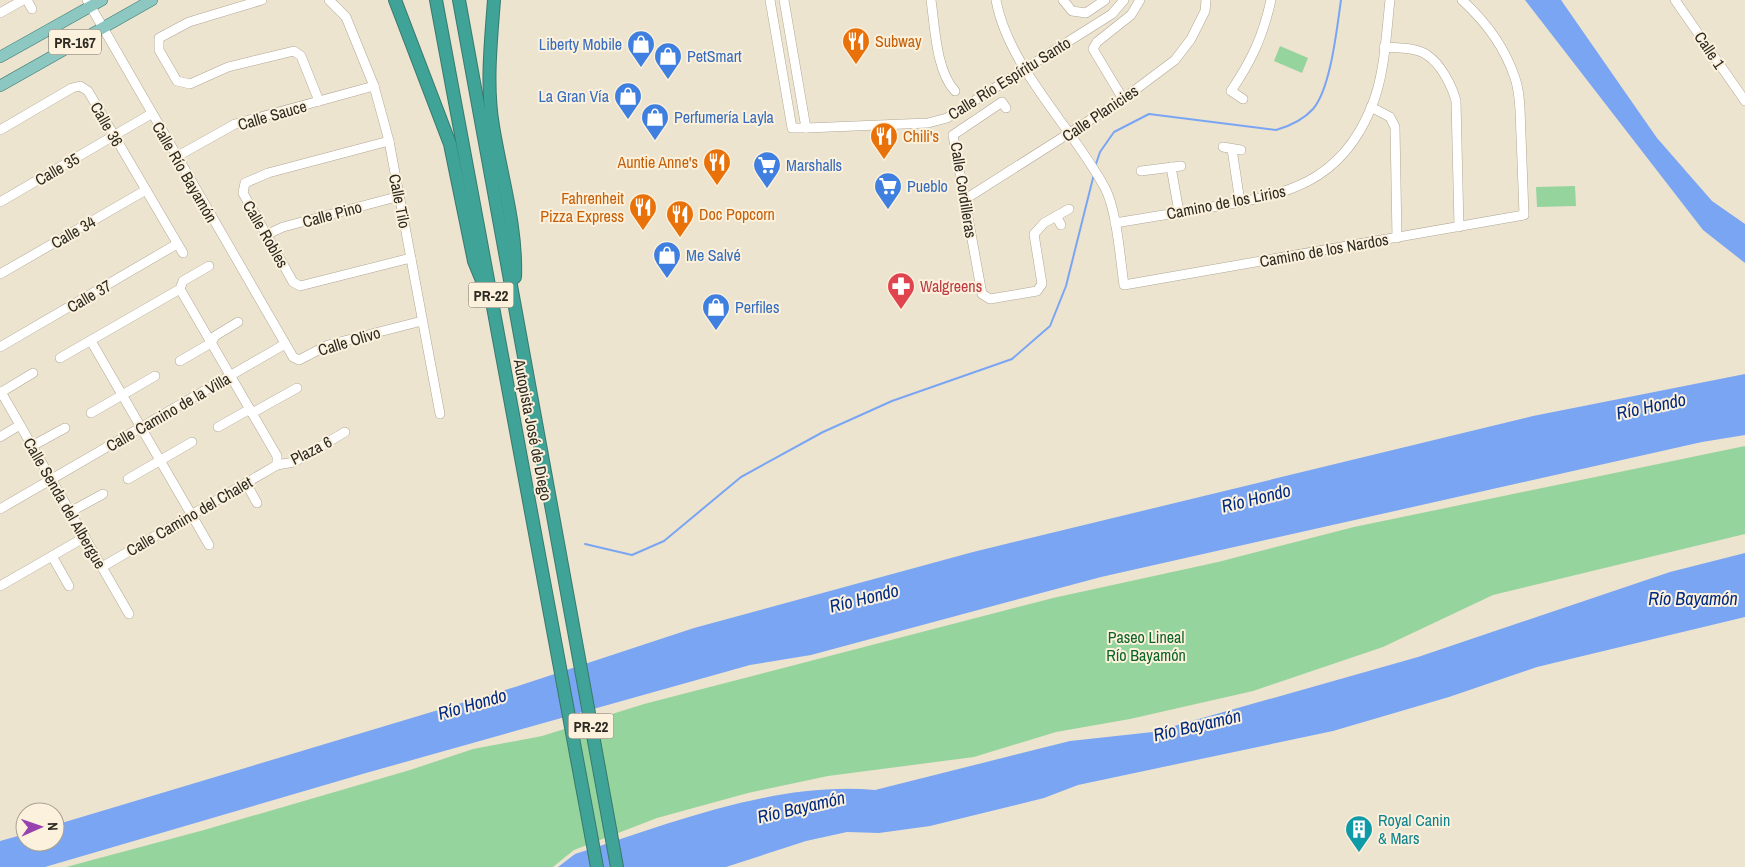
<svg xmlns="http://www.w3.org/2000/svg" width="1745" height="867" viewBox="0 0 1745 867" font-family="'Archivo Narrow',sans-serif">
  <style>
    .green { fill: #96d49d }
    .water { fill: #7aa5f3 }
    .lines { fill: none; stroke-linecap: round; stroke-linejoin: round }
    .stream { stroke: #7aa5f3; stroke-width: 2 }
    .minor-casing { stroke: #b0a794; stroke-width: 10 }
    .major-casing { stroke: #39796e; stroke-width: 12 }
    .highway-casing { stroke: #39796e; stroke-width: 14 }
    .minor { stroke: #fff; stroke-width: 9 }
    .major { stroke: #8cc8c1; stroke-width: 11 }
    .highway { stroke: #3fa397; stroke-width: 12 }
    .labels { text-anchor: middle; dominant-baseline: central; stroke-width: 4; stroke-linejoin: round; paint-order: stroke }
    .shield { fill: #fbf1dd; stroke: #6b665a; stroke-width: 1 }
    .shield-label { font-size: 15px; font-weight: bold; fill: #2d2a22 }
    .food-label { font-size: 16px; fill: #c56008; stroke: #fbf1dd; text-anchor: start }
    .shop-label { font-size: 16px; fill: #366cbe; stroke: #fbf1dd; text-anchor: start }
    .street-label { font-size: 16px; fill: #2d2a22; stroke: #fbf1dd }
    .health-label { font-size: 16px; fill: #be3a42; stroke: #fbf1dd; text-anchor: start }
    .park-label { font-size: 16px; fill: #0c6426; stroke: #fbf1dd }
    .culture-label { font-size: 16px; fill: #0d838f; stroke: #fbf1dd; text-anchor: start }
    .water-label { font-size: 18px; font-style: italic; fill: #002981; stroke: #fbf1dd }
  </style>
  <rect width="100%" height="100%" fill="#ede4d0"/>
  <g class="green">
    <polygon points="1280,46 1308,58 1302,73 1274,61"/>
    <polygon points="1575,186 1576,206 1537,207 1536,187"/>
    <polygon points="1745,446 1745,534 1493,595 1383,647 1253,691 1130,719 1056,732 974,757 828,776 748,793 657,818 574,850 553,867 66,867 204,830 410,770 473,749 542,736 644,704 1053,598 1218,562 1354,527"/>
  </g>
  <g class="water">
    <polygon points="1525,0 1561,0 1657,138 1712,201 1745,224 1745,263 1703,230"/>
    <polygon points="1745,374 1745,435 1702,442 1101,577 811,655 750,665 366,773 45,867 0,867 0,841 25,834 25,842 55,842 55,825 515,687 694,628 973,552 1533,416"/>
    <path d="M 1745,553 L 1745,617 L 1537,667 L 1449,697 L 1333,731 L 1078,785 L 1044,798 L 930,826 L 879,833 L 847,832 L 806,841 L 726,867 L 558,867 L 575,854 C 669,824 775,781 875,790 L 1070,741 L 1153,732 L 1418,657 L 1670,572 Z"/>
  </g>
  <g class="lines">
    <g class="stream">
      <path d="M 1095,167 L 1100,152 L 1114,132 L 1149,114 L 1276,130 C 1290,126 1304,119 1313,109 C 1331,88 1337,27 1341,0"/>
      <polyline points="585,544 632,555 664,541 741,477 823,432 892,401 1012,359 1050,326 1066,286 1094,174"/>
    </g>
    <g class="minor-casing">
      <g id="minor">
        <polyline points="27,0 32,9"/>
        <polyline points="87,0 293,357 299,360 328,345 422,321"/>
        <polyline points="262,0 189,22 159,38 159,50 177,81 190,84 228,67 294,51 301,56 319,101"/>
        <polyline points="329,0 346,17 374,86 389,141 440,414"/>
        <polyline points="770,0 792,128 806,128 928,123 947,118 1112,14 1124,0"/>
        <polyline points="784,0 806,128"/>
        <path d="M 931,0 C 935,27 936,71 955,91"/>
        <path d="M 996,0 C 1008,67 1073,128 1105,188 C 1117,211 1120,258 1124,285 L 1524,215 C 1523,189 1522,162 1521,135 C 1520,117 1521,96 1515,78 C 1505,48 1485,21 1462,0"/>
        <polyline points="1063,0 1072,11 1086,13 1105,0"/>
        <polyline points="1675,0 1745,101"/>
        <polyline points="0,13 23,0"/>
        <path d="M 1384,47 C 1397,48 1416,47 1427,55 C 1441,64 1452,86 1456,101 L 1459,227"/>
        <polyline points="1123,99 1093,49 1097,42 1131,15 1140,0"/>
        <path d="M 1243,99 L 1231,91 C 1252,60 1263,36 1271,0"/>
        <polyline points="1371,107 1390,117 1395,127 1397,238"/>
        <polyline points="1006,108 1002,102 953,135 982,294 990,299 1037,291 1042,284 1034,234 1044,223 1069,209"/>
        <polyline points="0,130 72,88 80,86 88,91 183,253"/>
        <polyline points="389,141 268,173 245,183 243,193 293,282 300,286 411,258"/>
        <polyline points="1223,147 1241,150"/>
        <polyline points="1232,149 1240,202"/>
        <polyline points="176,157 235,124 374,86"/>
        <polyline points="1171,167 1179,212"/>
        <polyline points="1141,171 1181,166"/>
        <polyline points="964,200 1123,99 1175,60 1191,39 1205,11 1206,0"/>
        <polyline points="0,202 151,114"/>
        <polyline points="1056,216 1061,225"/>
        <path d="M 1115,223 C 1147,218 1180,212 1212,207 C 1285,195 1340,184 1371,108 C 1385,75 1386,35 1390,0"/>
        <polyline points="266,235 283,227 400,196"/>
        <polyline points="0,274 146,190"/>
        <polyline points="180,289 277,456 277,465"/>
        <polyline points="180,289 183,281 209,266"/>
        <polyline points="91,341 209,545"/>
        <polyline points="0,347 177,244"/>
        <polyline points="60,358 180,289"/>
        <polyline points="180,361 211,343 215,336 238,322"/>
        <polyline points="1,392 129,614"/>
        <polyline points="0,393 33,373"/>
        <polyline points="91,413 155,376"/>
        <polyline points="252,413 297,388"/>
        <polyline points="218,427 250,409"/>
        <polyline points="0,437 20,425"/>
        <polyline points="32,446 65,428"/>
        <polyline points="128,479 192,442"/>
        <polyline points="246,483 257,503"/>
        <polyline points="0,509 285,344"/>
        <polyline points="70,512 103,494"/>
        <polyline points="52,556 69,586"/>
        <polyline points="102,567 277,465 294,462 345,432"/>
        <polyline points="0,586 85,537"/>
      </g>
    </g>
    <g class="major-casing">
      <g id="major">
        <polyline points="0,57 102,0"/>
        <polyline points="0,86 152,0"/>
      </g>
    </g>
    <g class="highway-casing">
      <g id="highway">
        <polyline points="395,0 450,144 474,261 483,283"/>
        <polyline points="436,0 597,867"/>
        <polyline points="459,0 617,867"/>
        <path d="M 494,0 C 491,41 486,85 493,126 C 501,176 517,226 515,277"/>
      </g>
    </g>
    <use href="#minor" class="minor"/>
    <use href="#major" class="major"/>
    <use href="#highway" class="highway"/>
  </g>
  <defs>
    <g id="restaurant-pin" transform="scale(1.4375)"><path d="M0 17L-7.5 6A9.5 9.5 0 1 1 7.5 6Z" fill="#e8710a" stroke="#fbf1dd"/><path d="M-5-6h1v4h1v-4h1v4h1v-4h1v5L-1.5 .5V6h-2V.5L-5-1ZM5-6V6H3V1.5H1.5Q1.5-4 5-6Z" fill="#fff"/></g>
    <g id="shop-pin" transform="scale(1.4375)"><path d="M0 17L-7.5 6A9.5 9.5 0 1 1 7.5 6Z" fill="#3f7fe0" stroke="#fbf1dd"/><path d="M-5-2.5h2.3a2.7 3.5 0 0 1 5.4 0H5L5.5 6h-11ZM-1.5-2.5h3a1.5 2.3 0 0 0-3 0Z" fill="#fff"/></g>
    <g id="supermarket-pin" transform="scale(1.4375)"><path d="M0 17L-7.5 6A9.5 9.5 0 1 1 7.5 6Z" fill="#3f7fe0" stroke="#fbf1dd"/><path d="M-6-5.5h2.5l.6 2H6L4.5 2H-2.5L-4.4-4H-6ZM-1.5 3.2a1.3 1.3 0 1 0 .1 0ZM3 3.2a1.3 1.3 0 1 0 .1 0Z" fill="#fff"/></g>
    <g id="pharmacy-pin" transform="scale(1.4375)"><path d="M0 17L-7.5 6A9.5 9.5 0 1 1 7.5 6Z" fill="#e0444e" stroke="#fbf1dd"/><path d="M-2-6h4v4h4v4h-4v4h-4v-4h-4v-4h4Z" fill="#fff"/></g>
    <g id="building-pin" transform="scale(1.4375)"><path d="M0 17L-7.5 6A9.5 9.5 0 1 1 7.5 6Z" fill="#0f9aa8" stroke="#fbf1dd"/><path d="M-4-6H4V6H1V3H-1V6H-4ZM-2.5-4.3h1.7v1.8h-1.7ZM.8-4.3h1.7v1.8H.8ZM-2.5-1h1.7V.8h-1.7ZM.8-1h1.7V.8H.8Z" fill="#fff"/></g>
  </defs>
  <g fill-rule="evenodd">
    <use href="#restaurant-pin" x="856" y="41"/>
    <use href="#shop-pin" x="641" y="44"/>
    <use href="#shop-pin" x="668" y="56"/>
    <use href="#shop-pin" x="628" y="96"/>
    <use href="#shop-pin" x="655" y="117"/>
    <use href="#restaurant-pin" x="884" y="136"/>
    <use href="#restaurant-pin" x="717" y="162"/>
    <use href="#supermarket-pin" x="767" y="165"/>
    <use href="#supermarket-pin" x="888" y="186"/>
    <use href="#restaurant-pin" x="643" y="207"/>
    <use href="#restaurant-pin" x="680" y="214"/>
    <use href="#shop-pin" x="667" y="255"/>
    <use href="#pharmacy-pin" x="901" y="286"/>
    <use href="#shop-pin" x="716" y="307"/>
    <use href="#building-pin" x="1359" y="829"/>
  </g>
  <g class="labels">
    <g class="shield">
      <rect x="49" y="29.5" width="52" height="25" rx="4"/>
      <rect x="468.5" y="282.5" width="45" height="25" rx="4"/>
      <rect x="568.5" y="713.5" width="45" height="25" rx="4"/>
    </g>
    <g class="shield-label">
      <text x="75" y="42">PR-167</text>
      <text x="491" y="295">PR-22</text>
      <text x="591" y="726">PR-22</text>
    </g>
    <g class="food-label">
      <text x="875" y="41">Subway</text>
      <text x="903" y="136">Chili's</text>
      <text x="698" y="162" text-anchor="end">Auntie Anne's</text>
      <text x="624" y="198" text-anchor="end">Fahrenheit<tspan x="624" dy="18">Pizza Express</tspan></text>
      <text x="699" y="214">Doc Popcorn</text>
    </g>
    <g class="shop-label">
      <text x="622" y="44" text-anchor="end">Liberty Mobile</text>
      <text x="687" y="56">PetSmart</text>
      <text x="609" y="96" text-anchor="end">La Gran Vía</text>
      <text x="674" y="117">Perfumería Layla</text>
      <text x="786" y="165">Marshalls</text>
      <text x="907" y="186">Pueblo</text>
      <text x="686" y="255">Me Salvé</text>
      <text x="735" y="307">Perfiles</text>
    </g>
    <g class="street-label">
      <text transform="translate(1710 50) rotate(56)">Calle 1</text>
      <text transform="translate(1009 78) rotate(-32)">Calle Río Espíritu Santo</text>
      <text transform="translate(1100 113) rotate(-34)">Calle Planicies</text>
      <text transform="translate(272 115) rotate(-16)">Calle Sauce</text>
      <text transform="translate(107 124) rotate(60)">Calle 36</text>
      <text transform="translate(57 169) rotate(-30)">Calle 35</text>
      <text transform="translate(185 172) rotate(60)">Calle Río Bayamón</text>
      <text transform="translate(964 190) rotate(81)">Calle Cordilleras</text>
      <text transform="translate(400 201) rotate(79)">Calle Tilo</text>
      <text transform="translate(1226 202) rotate(-11)">Camino de los Lirios</text>
      <text transform="translate(332 214) rotate(-15)">Calle Pino</text>
      <text transform="translate(73 232) rotate(-30)">Calle 34</text>
      <text transform="translate(266 234) rotate(60)">Calle Robles</text>
      <text transform="translate(1324 250) rotate(-10)">Camino de los Nardos</text>
      <text transform="translate(89 296) rotate(-30)">Calle 37</text>
      <text transform="translate(349 341) rotate(-17)">Calle Olivo</text>
      <text transform="translate(168 412) rotate(-30)">Calle Camino de la Villa</text>
      <text transform="translate(533 430) rotate(79)">Autopista José de Diego</text>
      <text transform="translate(311 450) rotate(-27)">Plaza 6</text>
      <text transform="translate(65 503) rotate(60)">Calle Senda del Albergue</text>
      <text transform="translate(189 516) rotate(-30)">Calle Camino del Chalet</text>
    </g>
    <g class="health-label">
      <text x="920" y="286">Walgreens</text>
    </g>
    <g class="park-label">
      <text x="1146" y="637">Paseo Lineal<tspan x="1146" dy="18">Río Bayamón</tspan></text>
    </g>
    <g class="culture-label">
      <text x="1378" y="820">Royal Canin<tspan x="1378" dy="18">&amp; Mars</tspan></text>
    </g>
    <g class="water-label">
      <text transform="translate(1651 406) rotate(-12)">Río Hondo</text>
      <text transform="translate(1256 498) rotate(-14)">Río Hondo</text>
      <text transform="translate(864 598) rotate(-14)">Río Hondo</text>
      <text x="1693" y="598">Río Bayamón</text>
      <text transform="translate(472 704) rotate(-16)">Río Hondo</text>
      <text transform="translate(1197 725) rotate(-13)">Río Bayamón</text>
      <text transform="translate(801 807) rotate(-13)">Río Bayamón</text>
    </g>
  </g>
  <g transform="translate(40 827) rotate(88)"><circle r="24" fill="#fbf1dd" stroke="#a9a192"/>
  <path d="M0-4L9 19L0 12L-9 19Z" fill="#9742af"/>
  <text y="-8" font-size="14" font-weight="bold" text-anchor="middle" fill="#2d2a22">N</text>
  </g>
</svg>
